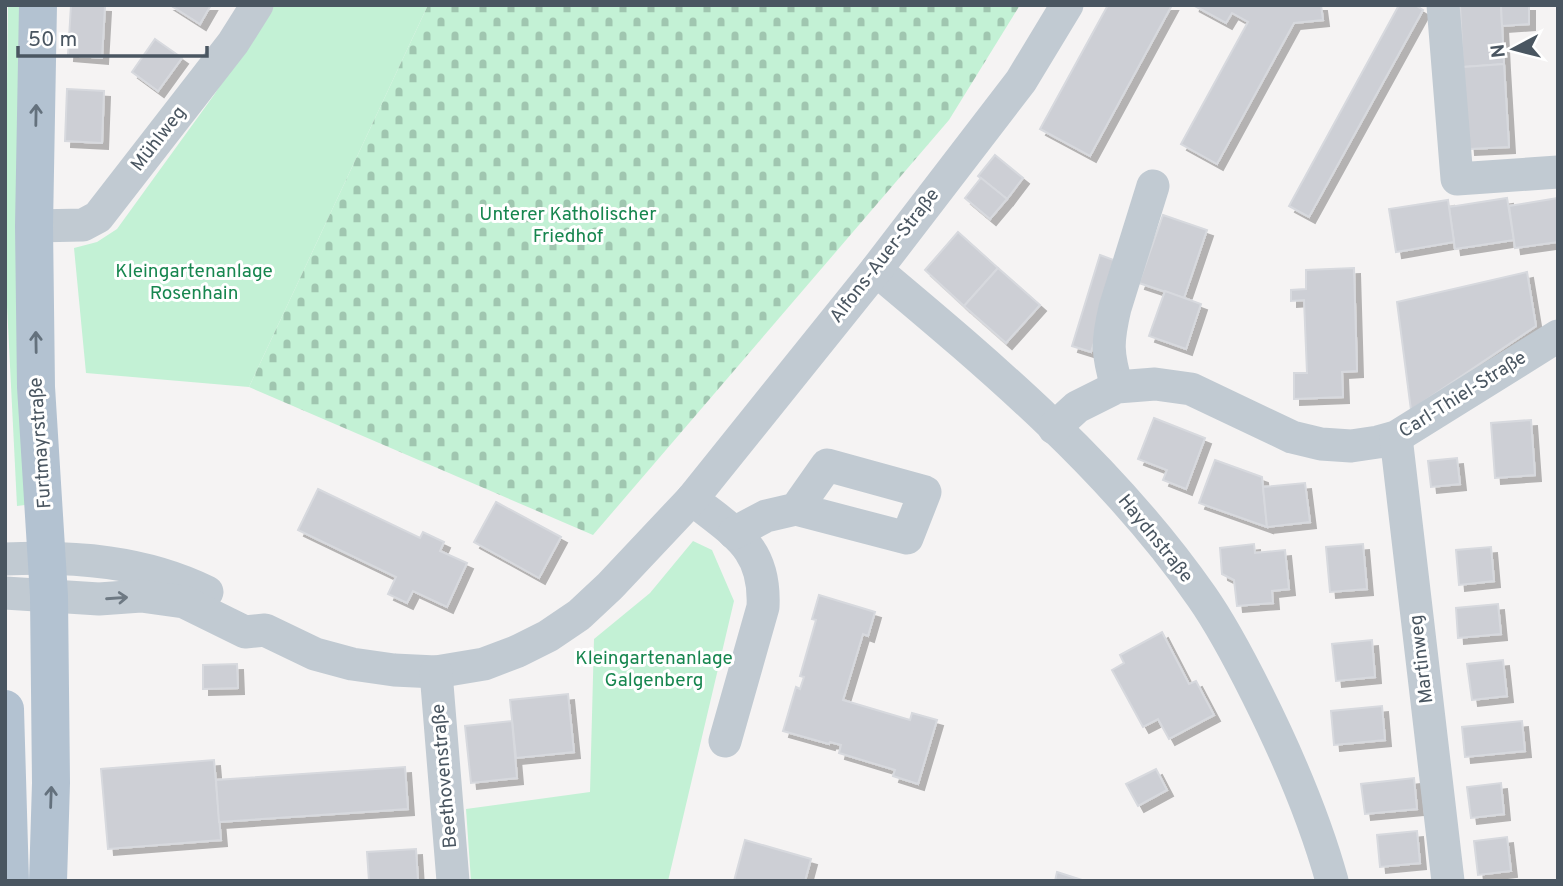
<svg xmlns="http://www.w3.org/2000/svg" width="1563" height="886" viewBox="0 0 1563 886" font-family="Overpass,sans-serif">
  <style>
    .green { fill: #c3f1d5 }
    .cemetery { fill: url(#cemetery-stones) }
    .building { fill: #cdcfd5; stroke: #d7d9de; stroke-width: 2; filter: url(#shadow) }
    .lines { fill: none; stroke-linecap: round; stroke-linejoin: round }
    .minor { stroke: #c1cad2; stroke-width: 33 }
    .major { stroke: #b3c2d1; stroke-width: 38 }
    .oneway { stroke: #64717d }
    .oneway2 { stroke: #6e7983 }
    .labels { text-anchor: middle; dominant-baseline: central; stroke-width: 6; stroke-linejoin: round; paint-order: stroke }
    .street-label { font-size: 19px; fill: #4a5661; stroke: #fff }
    .park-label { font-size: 19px; fill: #17864f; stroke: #fff }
  </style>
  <defs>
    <pattern id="cemetery-stones" width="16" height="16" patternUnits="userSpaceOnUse" patternTransform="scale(1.75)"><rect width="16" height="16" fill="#c3f1d5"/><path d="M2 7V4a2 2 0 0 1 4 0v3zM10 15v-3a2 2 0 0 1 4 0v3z" fill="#a0c6b0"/></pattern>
    <filter id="shadow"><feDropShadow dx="6" dy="6" stdDeviation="0" flood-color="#0004"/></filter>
  </defs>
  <rect width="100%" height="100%" fill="#f5f3f3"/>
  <g class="green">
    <polygon points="8,5 19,5 25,505 17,506 5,265"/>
    <polygon points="272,5 428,5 249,387 86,373 74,248 97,242 117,229 214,95"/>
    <polygon points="693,541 712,550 734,601 668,881 471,881 466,809 590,792 594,639 650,593"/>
  </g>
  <polygon class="cemetery" points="428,5 1020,5 949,120 593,535 249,387"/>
  <g class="building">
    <polygon points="71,5 105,6 102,58 68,55"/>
    <polygon points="170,5 211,5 200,24"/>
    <polygon points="1108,5 1172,5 1090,156 1040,129"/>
    <polygon points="1193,5 1321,5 1323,20 1294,23 1217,164 1181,144 1248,22 1232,13 1226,23"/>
    <polygon points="1399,5 1415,5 1423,10 1309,217 1289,206"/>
    <polygon points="1460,5 1501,5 1504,64 1463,67"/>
    <polygon points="1501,5 1529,5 1529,24 1502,26"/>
    <polygon points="155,39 182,58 158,91 132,72"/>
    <polygon points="1504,64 1509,147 1469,149 1463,67"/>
    <polygon points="67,89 104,91 102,143 65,141"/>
    <polygon points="995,155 1023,178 1007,199 978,176"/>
    <polygon points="981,178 1007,199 990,219 965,198"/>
    <polygon points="1507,198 1514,240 1455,249 1449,207"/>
    <polygon points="1558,198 1558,242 1515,248 1509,206"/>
    <polygon points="1448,200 1454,242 1396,252 1389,209"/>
    <polygon points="1163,215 1207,230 1184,298 1139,283"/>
    <polygon points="958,232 998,268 964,306 925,270"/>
    <polygon points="1100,255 1119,262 1091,352 1072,346"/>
    <polygon points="998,268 1040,305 1006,343 964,306"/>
    <polygon points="1354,268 1357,371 1342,372 1343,397 1294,399 1294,373 1307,373 1304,300 1291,301 1291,290 1306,289 1306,270"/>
    <polygon points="1527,272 1536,326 1411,410 1397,302"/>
    <polygon points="1165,291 1201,304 1186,349 1149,336"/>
    <polygon points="1154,418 1205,438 1186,489 1163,480 1167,470 1138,459"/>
    <polygon points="1531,420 1535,475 1495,478 1491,423"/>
    <polygon points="1457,458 1460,484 1431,487 1428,461"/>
    <polygon points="1215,460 1262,477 1267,527 1199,503"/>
    <polygon points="1305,483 1310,522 1267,527 1263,487"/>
    <polygon points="318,489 420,538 423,532 444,542 440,551 467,563 447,607 413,591 407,603 388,594 396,577 298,530"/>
    <polygon points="496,502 561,537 539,578 474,542"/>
    <polygon points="1254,544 1255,553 1285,550 1289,589 1272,591 1273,603 1237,606 1234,580 1222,574 1220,548"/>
    <polygon points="1363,544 1367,589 1330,592 1326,547"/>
    <polygon points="1491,547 1494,581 1459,585 1456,550"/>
    <polygon points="819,595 875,612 868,636 863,634 843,700 910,720 912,713 937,720 918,784 893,776 895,770 839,753 841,745 830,742 829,744 783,731 796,687 800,689 804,677 800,676 816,620 812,619"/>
    <polygon points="1498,604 1501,634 1458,638 1456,608"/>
    <polygon points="1162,632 1189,684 1196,681 1214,715 1169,739 1158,719 1143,727 1112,670 1124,663 1120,655"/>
    <polygon points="1372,640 1375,677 1336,681 1332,644"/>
    <polygon points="1503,660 1507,696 1472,700 1467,664"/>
    <polygon points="237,664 238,688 203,689 203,665"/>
    <polygon points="568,694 574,752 516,758 510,700"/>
    <polygon points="1382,706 1385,740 1334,745 1331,711"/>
    <polygon points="512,721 517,778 471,783 465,726"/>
    <polygon points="1522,721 1525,751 1465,757 1462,727"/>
    <polygon points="214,760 221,840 108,849 101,769"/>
    <polygon points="405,767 408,809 219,822 216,780"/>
    <polygon points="1156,769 1167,790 1138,806 1126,784"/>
    <polygon points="1414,778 1417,809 1365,814 1361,784"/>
    <polygon points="1501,783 1504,814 1471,818 1467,787"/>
    <polygon points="1417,831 1420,863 1380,867 1377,835"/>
    <polygon points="1507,837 1511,871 1478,875 1474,841"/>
    <polygon points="745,840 811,859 805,881 734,881"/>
    <polygon points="416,849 418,881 369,881 367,852"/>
    <polygon points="1057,872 1085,881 1055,881"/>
  </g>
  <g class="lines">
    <g class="minor">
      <polyline points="1443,5 1457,179 1558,172"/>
      <polyline points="34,226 83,225 98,217 233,43 257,5"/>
      <path d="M 876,270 C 993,368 1114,470 1202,597 C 1223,627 1240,660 1257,694 C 1287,754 1314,816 1332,881"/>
      <path d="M 1117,387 C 1107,353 1107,342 1115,308 L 1153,186"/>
      <polyline points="1054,428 1077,407 1117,387 1155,384 1191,389 1292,437 1321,444 1351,446 1378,442 1396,437 1558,336"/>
      <polyline points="1396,437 1448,881"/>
      <path d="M 692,499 C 734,533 766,547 763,607 L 725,741"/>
      <polyline points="734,533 766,516 796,509 907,538 925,492 827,465 796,509"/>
      <path d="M 5,559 C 75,556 144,561 207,592"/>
      <polyline points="5,593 99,599 141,596 184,602 245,632 265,630 315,654 352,664 394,670 436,672 484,664 518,651 548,636 579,615 610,586 692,499 876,270 1021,81 1067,5"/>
      <polyline points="436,672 453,881"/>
    </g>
    <g class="major">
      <polyline points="38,5 34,226 36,387 49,596 51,783 48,881"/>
      <polyline points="5,709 10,881"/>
    </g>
  </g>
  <defs><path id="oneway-shaft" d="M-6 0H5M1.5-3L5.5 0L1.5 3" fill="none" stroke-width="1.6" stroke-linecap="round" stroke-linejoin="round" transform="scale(1.75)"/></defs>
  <g class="oneway">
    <use href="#oneway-shaft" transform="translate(36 115) rotate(-89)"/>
    <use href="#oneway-shaft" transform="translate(36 342) rotate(-91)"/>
    <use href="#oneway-shaft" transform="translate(51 797) rotate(-88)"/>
  </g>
  <use class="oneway2" href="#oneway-shaft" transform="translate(117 598) rotate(-4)"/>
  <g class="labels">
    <g class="street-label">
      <text transform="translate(159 139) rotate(-52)">Mühlweg</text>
      <text transform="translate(885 256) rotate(-52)">Alfons-Auer-Straße</text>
      <text transform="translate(1463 395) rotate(-32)">Carl-Thiel-Straße</text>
      <text transform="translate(41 443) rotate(-94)">Furtmayrstraße</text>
      <text transform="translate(1155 539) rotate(51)">Haydnstraße</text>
      <text transform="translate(1422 659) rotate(-97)">Martinweg</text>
      <text transform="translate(445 776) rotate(-95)">Beethovenstraße</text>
    </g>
    <g class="park-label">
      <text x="568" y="215">Unterer Katholischer<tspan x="568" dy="22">Friedhof</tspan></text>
      <text x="194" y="272">Kleingartenanlage<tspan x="194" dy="22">Rosenhain</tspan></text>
      <text x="654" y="659">Kleingartenanlage<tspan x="654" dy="22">Galgenberg</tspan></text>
    </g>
  </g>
  <rect width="1563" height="886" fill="none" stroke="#4a5661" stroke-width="14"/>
  <g transform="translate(1514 49) rotate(263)" stroke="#ffffff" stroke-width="5" paint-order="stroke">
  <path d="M0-5L12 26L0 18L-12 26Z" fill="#4a5661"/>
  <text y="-10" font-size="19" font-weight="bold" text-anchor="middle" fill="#4a5661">N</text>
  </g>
  <path d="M18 46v10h189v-10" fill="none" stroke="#4a5661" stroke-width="3.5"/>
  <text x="28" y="46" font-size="21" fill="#4a5661" stroke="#ffffff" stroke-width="5" paint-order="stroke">50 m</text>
</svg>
